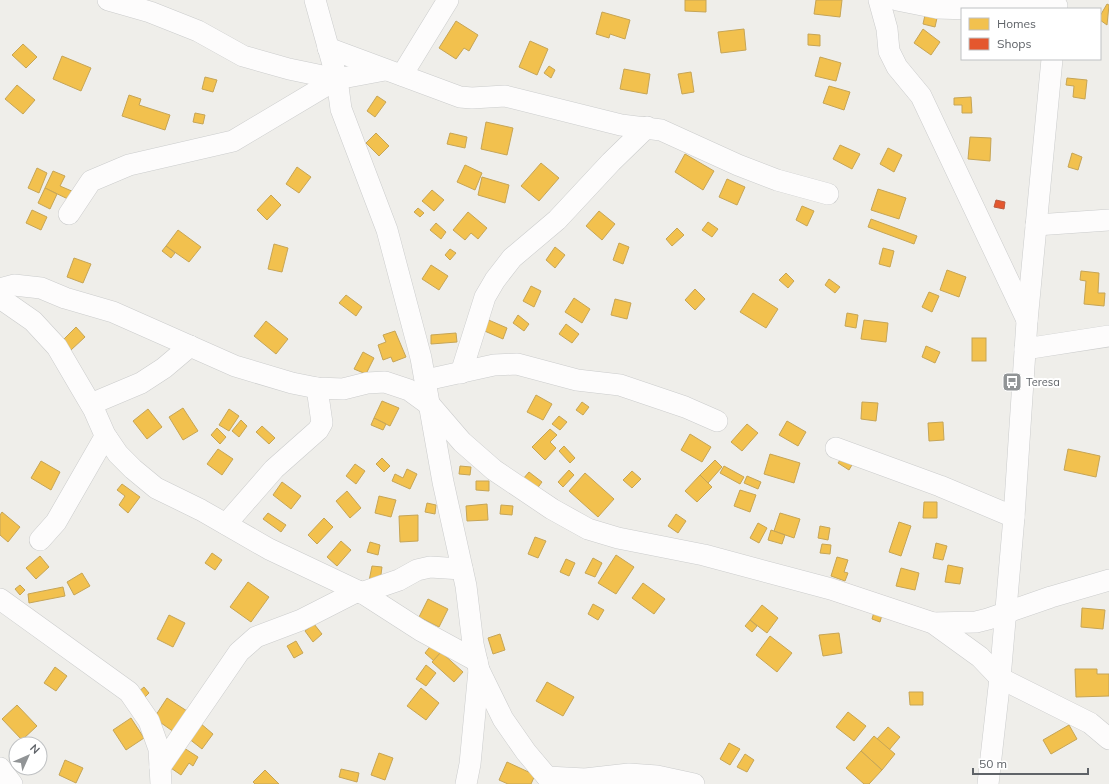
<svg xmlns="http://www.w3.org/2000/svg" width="1109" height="784" viewBox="0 0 1109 784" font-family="Mulish,sans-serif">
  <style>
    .homes { fill: #f2c14e; stroke: #c6a556 }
    .shops { fill: #e4572e; stroke: #bc5b3f }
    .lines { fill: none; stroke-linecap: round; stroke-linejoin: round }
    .minor-casing { stroke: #cbcccc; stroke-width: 22 }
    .minor { stroke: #fdfcfc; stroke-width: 21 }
    .labels { text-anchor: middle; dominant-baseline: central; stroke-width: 4; stroke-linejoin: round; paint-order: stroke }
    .poi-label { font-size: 11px; fill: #5f6368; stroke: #fff; text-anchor: start }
  </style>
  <rect width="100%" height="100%" fill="#efeeea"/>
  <g class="homes">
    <polygon points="685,0 706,0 706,12 685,11"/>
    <polygon points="816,0 842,0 840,17 814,14"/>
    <polygon points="1107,4 1109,5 1107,25 1100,20 1100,16"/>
    <polygon points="602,12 630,20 625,39 610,34 609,38 596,34"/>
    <polygon points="925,15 937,18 935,27 923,24"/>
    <polygon points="456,21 478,35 469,51 464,48 456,59 439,48"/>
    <polygon points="744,29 746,50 721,53 718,32"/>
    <polygon points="923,29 940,42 931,55 914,43"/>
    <polygon points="808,34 820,35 820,46 808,45"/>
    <polygon points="530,41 548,49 537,75 519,67"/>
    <polygon points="23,44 37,57 26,68 12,55"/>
    <polygon points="62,56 91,68 81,91 53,79"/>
    <polygon points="820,57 841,63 836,81 815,76"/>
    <polygon points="549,66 555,70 551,78 544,73"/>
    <polygon points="624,69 650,74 647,94 620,89"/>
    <polygon points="691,72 694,92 682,94 678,74"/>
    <polygon points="205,77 217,80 213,92 202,89"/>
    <polygon points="1067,78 1087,80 1085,99 1073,97 1074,86 1066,85"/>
    <polygon points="17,85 35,100 23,114 5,99"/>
    <polygon points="829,86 850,92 844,110 823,103"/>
    <polygon points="129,95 141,99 139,105 170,115 165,130 122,116"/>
    <polygon points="377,96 386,102 375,117 367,111"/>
    <polygon points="971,97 972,113 962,113 962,105 954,105 954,98"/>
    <polygon points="195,113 205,115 203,124 193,122"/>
    <polygon points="486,122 513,128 507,155 481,149"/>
    <polygon points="376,133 389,146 379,156 366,143"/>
    <polygon points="450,133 467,137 465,148 447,144"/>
    <polygon points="970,137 991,138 990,161 968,159"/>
    <polygon points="840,145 860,154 852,169 833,159"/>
    <polygon points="888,148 902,155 894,172 880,164"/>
    <polygon points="1072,153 1082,157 1078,170 1068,167"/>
    <polygon points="685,154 714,171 703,190 675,172"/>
    <polygon points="541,163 559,178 539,201 521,186"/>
    <polygon points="465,165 482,173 475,190 457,182"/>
    <polygon points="297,167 311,177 299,193 286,184"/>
    <polygon points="37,168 47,173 39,193 28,188"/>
    <polygon points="53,171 65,176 60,186 74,192 70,200 45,188"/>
    <polygon points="482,177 509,185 505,203 478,195"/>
    <polygon points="727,179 745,187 737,205 719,197"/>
    <polygon points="45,188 57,194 50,209 38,203"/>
    <polygon points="878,189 906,198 899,219 871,210"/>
    <polygon points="432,190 444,200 434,211 422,201"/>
    <polygon points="271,195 281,205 267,220 257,210"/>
    <polygon points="802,206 814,211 807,226 796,220"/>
    <polygon points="418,208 424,213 420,217 414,212"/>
    <polygon points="32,210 47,217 41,230 26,223"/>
    <polygon points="599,211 615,224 602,240 586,226"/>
    <polygon points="468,212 487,228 478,239 471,233 465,240 453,230"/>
    <polygon points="871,219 917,236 914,244 868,227"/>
    <polygon points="708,222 718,229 712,237 702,230"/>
    <polygon points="436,223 446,232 441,239 430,230"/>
    <polygon points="677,228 684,235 672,246 666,239"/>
    <polygon points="178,230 201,247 189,262 166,246"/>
    <polygon points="619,243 629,247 623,264 613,260"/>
    <polygon points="274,244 288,248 282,272 268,269"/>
    <polygon points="166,246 175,253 171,258 162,251"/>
    <polygon points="555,247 565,255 555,268 546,260"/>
    <polygon points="883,248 894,251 890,267 879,264"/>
    <polygon points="450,249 456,253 450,260 445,255"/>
    <polygon points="74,258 91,264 83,283 67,277"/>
    <polygon points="431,265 448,276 439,290 422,279"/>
    <polygon points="947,270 966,277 959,297 940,290"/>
    <polygon points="1081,271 1099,273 1098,293 1105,293 1104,306 1084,304 1086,281 1080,280"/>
    <polygon points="786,273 794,281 788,288 779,280"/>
    <polygon points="829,279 840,287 835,293 825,285"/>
    <polygon points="531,286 541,291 534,307 523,301"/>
    <polygon points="695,289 705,299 695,310 685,300"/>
    <polygon points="929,292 939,296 932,312 922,307"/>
    <polygon points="753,293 778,309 766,328 740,312"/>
    <polygon points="346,295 362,307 356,316 339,303"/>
    <polygon points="574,298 590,309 582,323 565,312"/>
    <polygon points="615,299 631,303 627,319 611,315"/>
    <polygon points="847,313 858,315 856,328 845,326"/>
    <polygon points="518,315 529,324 524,331 513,323"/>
    <polygon points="484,318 507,328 503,339 480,329"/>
    <polygon points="864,320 888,323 886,342 861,339"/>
    <polygon points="266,321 288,339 276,354 254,336"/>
    <polygon points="566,324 579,334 572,343 559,334"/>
    <polygon points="76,327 85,337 71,350 62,341"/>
    <polygon points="395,331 406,357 393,362 391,357 383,360 378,345 386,342 383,335"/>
    <polygon points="456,333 457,342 431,344 431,335"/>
    <rect x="972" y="338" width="14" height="23"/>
    <polygon points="926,346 940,352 935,363 922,357"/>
    <polygon points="363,352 374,358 366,374 354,369"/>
    <polygon points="536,395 552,404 543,420 527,412"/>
    <polygon points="382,401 399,408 390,426 374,418"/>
    <polygon points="582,402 589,407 583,415 576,410"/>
    <polygon points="862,402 878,403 876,421 861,419"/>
    <polygon points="183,408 198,431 183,440 169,417"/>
    <polygon points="148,409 162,427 147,439 133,421"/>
    <polygon points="229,409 239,416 229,431 219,425"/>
    <polygon points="559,416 567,422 560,430 552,424"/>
    <polygon points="374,418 386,424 383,430 371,425"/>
    <polygon points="241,420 247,426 239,437 232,431"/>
    <polygon points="787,421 806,432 798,446 779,435"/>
    <polygon points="943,422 944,440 929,441 928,423"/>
    <polygon points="747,424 758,433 742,451 731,442"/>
    <polygon points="262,426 275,438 269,444 256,432"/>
    <polygon points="217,428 226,437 220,444 211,435"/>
    <polygon points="550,429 557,435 550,442 556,448 545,460 532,447"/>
    <polygon points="690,434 711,447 702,462 681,450"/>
    <polygon points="564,446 575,458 570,463 559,451"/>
    <polygon points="218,449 233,459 222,475 207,464"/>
    <polygon points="1068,449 1100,456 1096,477 1064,470"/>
    <polygon points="770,454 800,463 794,483 764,474"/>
    <polygon points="843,456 853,463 849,470 838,463"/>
    <polygon points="382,458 390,466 384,472 376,464"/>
    <polygon points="715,460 722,467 708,483 700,475"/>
    <polygon points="41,461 60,472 51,490 31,478"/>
    <polygon points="355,464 365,471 356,484 346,476"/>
    <polygon points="460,466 471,467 470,475 459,474"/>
    <polygon points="724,466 744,477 740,484 720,473"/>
    <polygon points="407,469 417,474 410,489 392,481 395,474 403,478"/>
    <polygon points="569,470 574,475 563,487 558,482"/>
    <polygon points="632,471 641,479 632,488 623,480"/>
    <polygon points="529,472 542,482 536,490 523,479"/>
    <polygon points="585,473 614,499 598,517 569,491"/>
    <polygon points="700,475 712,487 697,502 685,491"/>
    <polygon points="747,476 761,482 758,489 744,483"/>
    <polygon points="476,481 489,481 489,491 476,490"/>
    <polygon points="282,482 301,496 291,509 273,495"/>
    <polygon points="122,484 140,497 128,513 119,505 125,496 117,490"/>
    <polygon points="740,490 756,495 750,512 734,506"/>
    <polygon points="347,491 361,508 350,518 336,501"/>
    <polygon points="379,496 396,500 391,517 375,513"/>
    <polygon points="924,502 937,502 937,518 923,518"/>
    <polygon points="427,503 436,505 435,514 425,512"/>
    <polygon points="487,504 488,520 467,521 466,506"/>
    <polygon points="501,505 513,506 512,515 500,514"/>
    <polygon points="2,512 20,527 8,542 0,535 0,515"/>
    <polygon points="268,513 286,525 281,532 263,519"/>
    <polygon points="780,513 800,519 794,538 774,531"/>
    <polygon points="676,514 686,521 678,533 668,526"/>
    <polygon points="418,515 418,541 400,542 399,516"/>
    <polygon points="324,518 333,527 317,544 308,535"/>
    <polygon points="899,522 911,526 901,556 889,552"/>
    <polygon points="758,523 767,528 759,543 750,538"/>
    <polygon points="820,526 830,528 828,540 818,538"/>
    <polygon points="771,530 785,535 782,544 768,540"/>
    <polygon points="535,537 546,541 538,558 528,554"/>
    <polygon points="341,541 351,550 337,566 327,557"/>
    <polygon points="370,542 380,545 378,555 367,552"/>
    <polygon points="936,543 947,546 943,560 933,558"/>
    <polygon points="822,544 831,545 830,554 820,553"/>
    <polygon points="212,553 222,560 215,570 205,563"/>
    <polygon points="616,555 634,567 616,594 598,583"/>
    <polygon points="40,556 49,567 36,579 26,568"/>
    <polygon points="837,557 848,560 844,572 848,573 845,581 831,576"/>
    <polygon points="593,558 602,563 595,577 585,573"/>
    <polygon points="566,559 575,563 569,576 560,572"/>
    <polygon points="948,565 963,568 960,584 945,582"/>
    <polygon points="372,566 382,567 380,582 369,581"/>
    <polygon points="901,568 919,573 915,590 896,586"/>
    <polygon points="82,573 90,586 74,595 67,582"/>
    <polygon points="248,582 269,597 251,622 230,607"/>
    <polygon points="643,583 665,599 654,614 632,598"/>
    <polygon points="20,585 25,590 20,595 15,589"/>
    <polygon points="63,587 65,596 29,603 28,594"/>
    <polygon points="428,599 448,609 439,627 419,617"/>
    <polygon points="593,604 604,610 598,620 588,614"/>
    <polygon points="762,605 778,618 767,633 750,620"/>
    <polygon points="1082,608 1105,610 1103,629 1081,627"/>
    <polygon points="874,612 882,615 880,622 872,619"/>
    <polygon points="169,615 185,623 173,647 157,639"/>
    <polygon points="750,620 757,626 752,632 745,626"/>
    <polygon points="314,624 322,634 313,642 305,631"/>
    <polygon points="839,633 842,653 823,656 819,635"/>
    <polygon points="500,634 505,650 493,654 488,638"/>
    <polygon points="770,636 792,653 777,672 756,655"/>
    <polygon points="296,641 303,653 294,658 287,646"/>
    <polygon points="432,644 441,652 434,661 425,653"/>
    <polygon points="441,652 463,672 454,682 432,662"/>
    <polygon points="426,665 436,673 426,686 416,679"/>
    <polygon points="55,667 67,676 56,691 44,683"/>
    <polygon points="1075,669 1097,669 1097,674 1109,674 1109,696 1076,697"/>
    <polygon points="547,682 574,697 563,716 536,701"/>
    <polygon points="144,687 149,693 144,698 138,692"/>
    <polygon points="421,688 439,703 426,720 407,706"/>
    <polygon points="909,692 923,692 923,705 910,705"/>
    <polygon points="167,698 187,711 174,732 154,718"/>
    <polygon points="17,705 37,726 22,740 2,719"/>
    <polygon points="848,712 866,726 854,741 836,727"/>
    <polygon points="131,718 144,738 126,750 113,730"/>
    <polygon points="200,723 213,734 202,749 188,738"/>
    <polygon points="1069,725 1077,739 1051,754 1043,740"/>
    <polygon points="888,727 900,737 889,750 877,739"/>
    <polygon points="874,736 895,754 882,770 861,751"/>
    <polygon points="729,743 740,749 730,765 720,759"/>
    <polygon points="181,746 198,757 193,766 189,763 181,775 168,766"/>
    <polygon points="861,751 882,770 869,784 864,784 846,768"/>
    <polygon points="379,753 393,758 385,780 371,775"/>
    <polygon points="745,754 754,760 747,772 737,767"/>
    <polygon points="65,760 83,768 76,783 59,775"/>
    <polygon points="507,762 535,775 531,784 508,784 499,780"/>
    <polygon points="341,769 359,773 357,782 339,777"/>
    <polygon points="265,770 279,784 255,784 253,782"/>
  </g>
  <polygon class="shops" points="996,200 1005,202 1004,209 994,207"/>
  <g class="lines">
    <g class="minor-casing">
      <g id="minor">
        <polyline points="108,0 150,12 198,31 243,56 289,69 337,79"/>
        <polyline points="315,0 337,79 341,109 387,230 421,358 443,482 466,586 473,644 479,670 503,719 526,752 553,784"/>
        <polyline points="879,0 887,29 889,51 897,67 921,96 1027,320"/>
        <polyline points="897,0 937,8 970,9"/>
        <polyline points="972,9 1057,6"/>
        <polyline points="328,48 460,97 472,98 505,96 621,125 661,130 738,165 777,180 828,194"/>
        <polyline points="402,75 448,0"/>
        <polyline points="69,214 91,181 129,165 233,141 337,79 385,70"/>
        <polyline points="1036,225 1109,220"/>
        <polyline points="0,289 14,285 41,288 65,298 113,312 235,366 292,383 317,388 343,389 367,383 385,382 409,390 431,406 462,442 494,470 552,509 588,529 618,538 704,555 831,589 933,623 980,657 1000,678 1090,723 1109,739"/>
        <polyline points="0,298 33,321 57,347 94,410 105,435 118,454 133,469 156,488 201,510 269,549 364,594 420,630 477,661"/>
        <polyline points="1025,349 1109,336"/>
        <polyline points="461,373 485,297 495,280 512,258 557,220 611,162 647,127"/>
        <polyline points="426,380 494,365 517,364 577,380 620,385 685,407 717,421"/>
        <polyline points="91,404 141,383 164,368 190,346"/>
        <polyline points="836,448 940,486 1014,517"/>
        <polyline points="226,524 274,469 318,430 322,423 317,388"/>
        <polyline points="40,540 56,522 102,442 107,438"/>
        <polyline points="361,593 399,580 417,570 430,567 462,569"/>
        <polyline points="0,599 129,692 149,721 159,749 161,784"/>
        <polyline points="933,623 976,622 988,619 1051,597 1109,580"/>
        <polyline points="160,767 239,652 256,637 301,620 358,591"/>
        <polyline points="0,768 12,784"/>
        <polyline points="547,777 585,779 629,774 657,776 694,784"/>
        <polyline points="466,784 470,764 479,670"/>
        <polyline points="988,784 1000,678 1014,517 1027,321 1052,59"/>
      </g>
    </g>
    <use href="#minor" class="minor"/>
  </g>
  <defs>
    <g id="bus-square" transform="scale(1)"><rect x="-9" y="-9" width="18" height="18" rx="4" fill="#919496" stroke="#fff"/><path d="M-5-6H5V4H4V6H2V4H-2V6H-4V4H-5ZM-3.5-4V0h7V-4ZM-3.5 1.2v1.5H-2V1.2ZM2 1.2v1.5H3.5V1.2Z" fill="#fff"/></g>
  </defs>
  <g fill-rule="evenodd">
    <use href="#bus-square" x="1012" y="382"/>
  </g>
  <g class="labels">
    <g class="poi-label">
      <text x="1026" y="382">Teresa</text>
    </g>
  </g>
  <rect x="961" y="8" width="140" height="52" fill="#ffffff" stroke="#bfc1c3"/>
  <rect x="969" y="18" width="20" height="12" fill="#f2c14e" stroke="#bfc1c3"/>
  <text x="997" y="28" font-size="12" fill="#5f6368">Homes</text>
  <rect x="969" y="38" width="20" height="12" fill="#e4572e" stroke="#bfc1c3"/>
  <text x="997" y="48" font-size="12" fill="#5f6368">Shops</text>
  <g transform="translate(28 756) rotate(45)"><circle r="19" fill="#ffffff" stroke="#bfc1c3"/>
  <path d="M0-3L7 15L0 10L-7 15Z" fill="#919496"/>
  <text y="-6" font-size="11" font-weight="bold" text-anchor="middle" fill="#5f6368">N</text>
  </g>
  <path d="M973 768v6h115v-6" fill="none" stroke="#5f6368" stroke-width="2"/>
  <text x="979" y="768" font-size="12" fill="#5f6368" stroke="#ffffff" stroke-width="3" paint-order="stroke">50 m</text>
</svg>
